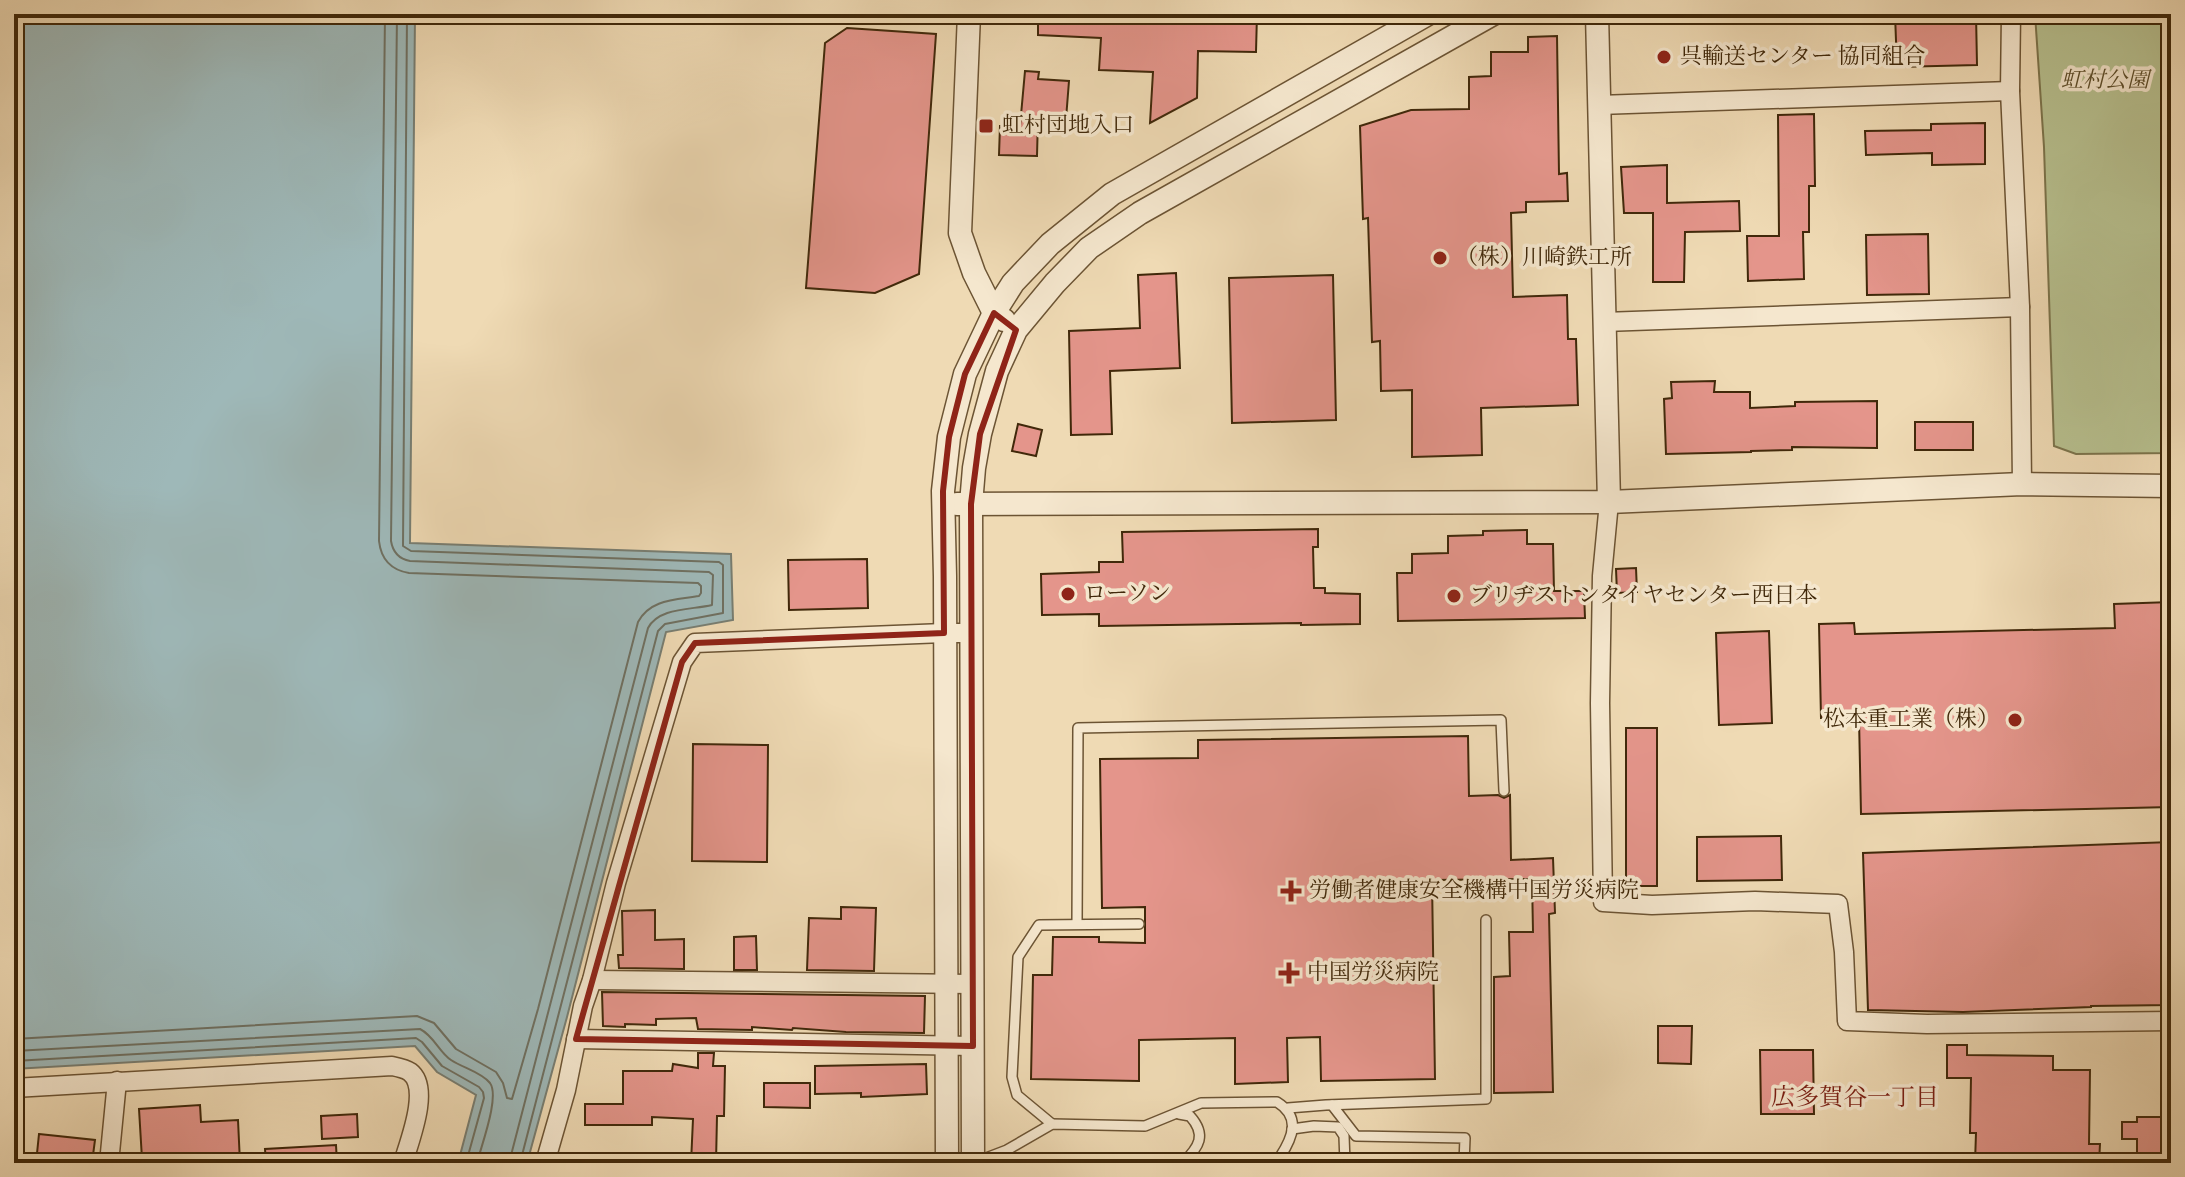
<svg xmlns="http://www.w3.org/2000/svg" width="2185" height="1177" viewBox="0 0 2185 1177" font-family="Vollkorn,'Noto Serif JP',serif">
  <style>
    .green { fill: #b7c08f; stroke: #7c744c; stroke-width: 2 }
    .water { fill: #9eb8b8; stroke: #787e72; stroke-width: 2 }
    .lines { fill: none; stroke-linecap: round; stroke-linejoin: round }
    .shore { stroke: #6f7061; stroke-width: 2 }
    .building { fill: #e4958b; stroke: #40280a; stroke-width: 2 }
    .service-casing { stroke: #6c5434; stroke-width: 12 }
    .minor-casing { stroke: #6c5434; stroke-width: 21 }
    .tertiary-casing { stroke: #6c5434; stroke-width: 25 }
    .service { stroke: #f5e7ce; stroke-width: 9 }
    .minor { stroke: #f5e7ce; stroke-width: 18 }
    .tertiary { stroke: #f5e7ce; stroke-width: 22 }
    .marked { fill: none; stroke: #8f2418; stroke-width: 6; stroke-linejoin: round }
    .poi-dot { fill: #8f2418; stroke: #f5e7ce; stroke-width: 3 }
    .labels { text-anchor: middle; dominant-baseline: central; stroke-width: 7; stroke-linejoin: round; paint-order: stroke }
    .poi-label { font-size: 22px; fill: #40280a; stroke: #f5e7ce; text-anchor: start }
    .park-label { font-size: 22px; font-style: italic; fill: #5e4e2b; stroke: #f5e7ce }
    .neighbourhood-label { font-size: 24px; fill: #7a1f14; stroke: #f5e7ce }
  </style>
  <rect width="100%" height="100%" fill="#efdab4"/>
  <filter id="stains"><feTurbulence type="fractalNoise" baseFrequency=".0025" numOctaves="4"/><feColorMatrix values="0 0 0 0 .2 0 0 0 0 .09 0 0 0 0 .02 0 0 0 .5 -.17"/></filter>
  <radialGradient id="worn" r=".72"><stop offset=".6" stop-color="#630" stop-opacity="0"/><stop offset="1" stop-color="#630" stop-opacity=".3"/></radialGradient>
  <polygon class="green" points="2035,14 2171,14 2171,453 2076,454 2054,446 2044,147"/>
  <polygon class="water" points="14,14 415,14 410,543 731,554 733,620 666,632 567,1017 527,1163 458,1163 476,1095 437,1072 415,1046 14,1069"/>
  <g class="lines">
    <g class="shore">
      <path d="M 397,14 L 391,541 C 393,553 399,559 410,561 L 709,572 L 713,575 L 712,605 C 692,610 659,607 648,628 L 509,1163"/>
      <polyline points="407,14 403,546 411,551 719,562 723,565 723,613 665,624 658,631 520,1163"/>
      <path d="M 14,1039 L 417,1016 L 434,1023 L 456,1049 L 496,1072 L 503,1083 L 507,1098 L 512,1099 L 538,1009 L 638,622 C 650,599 676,600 699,596 L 701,593 L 701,586 L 698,583 L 409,573 C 391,570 381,559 379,541 L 385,14"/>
      <path d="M 14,1051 L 420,1029 C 434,1036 439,1052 451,1060 C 463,1068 481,1072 490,1083 C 500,1097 481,1146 477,1163"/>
      <polyline points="14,1061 416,1038 422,1042 442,1066 479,1087 483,1092 484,1098 466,1163"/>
    </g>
  </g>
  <g class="building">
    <polygon points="1038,14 1257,14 1256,52 1198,51 1197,98 1150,123 1153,72 1099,70 1101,38 1038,35"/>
    <polygon points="1895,14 1976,14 1977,65 1897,67"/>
    <polygon points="847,28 936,34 919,274 875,293 806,288 825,43"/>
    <polygon points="1557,36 1559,174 1567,173 1568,201 1526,202 1526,212 1511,213 1513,297 1567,295 1568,339 1576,339 1578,405 1481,408 1482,455 1412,457 1412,390 1381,391 1380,341 1372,342 1368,218 1363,219 1360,126 1411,110 1469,109 1469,77 1491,76 1491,52 1528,52 1528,37"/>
    <polygon points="1025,71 1039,72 1038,79 1069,81 1066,119 1038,117 1037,156 999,155 1000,126 1020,126"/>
    <polygon points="1814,114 1815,186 1809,186 1809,232 1803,232 1804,279 1748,281 1747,236 1779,236 1778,115"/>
    <polygon points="1985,123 1985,164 1932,165 1932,153 1866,155 1865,131 1931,130 1931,124"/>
    <polygon points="1667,165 1667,203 1739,201 1740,231 1685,232 1684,282 1653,282 1653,213 1624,213 1621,167"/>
    <polygon points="1928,234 1929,294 1867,295 1866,235"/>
    <polygon points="1176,273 1180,368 1110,371 1112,434 1071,435 1069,331 1140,328 1138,275"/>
    <polygon points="1333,275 1336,420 1232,423 1229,278"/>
    <polygon points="1715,381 1714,392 1750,392 1750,408 1795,406 1795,402 1877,401 1877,448 1792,447 1792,450 1751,451 1751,452 1666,454 1664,399 1672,398 1671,382"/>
    <rect x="1915" y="422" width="58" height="28"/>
    <polygon points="1018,424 1042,430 1036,456 1012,451"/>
    <polygon points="1318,529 1318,547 1313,547 1314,588 1325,588 1325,593 1360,594 1360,624 1301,625 1301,623 1099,626 1099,614 1042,615 1041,574 1099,572 1099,562 1123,562 1122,532"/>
    <polygon points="1527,530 1527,544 1553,544 1554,591 1584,591 1585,618 1398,621 1397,573 1412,573 1412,554 1448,553 1448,536 1483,535 1483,531"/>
    <polygon points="867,559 868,608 789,610 788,560"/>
    <polygon points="1636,568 1637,592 1617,593 1616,569"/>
    <polygon points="2171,602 2171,807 1861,814 1859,718 1821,718 1819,624 1854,623 1855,634 2115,628 2114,604"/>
    <polygon points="1769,631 1772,723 1719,725 1716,633"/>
    <rect x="1626" y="728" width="31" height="158"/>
    <polygon points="1468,736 1469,796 1498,795 1504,798 1510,795 1511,860 1553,858 1555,913 1549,914 1553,1092 1494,1093 1494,977 1510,976 1509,932 1533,932 1532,879 1432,880 1435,1079 1321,1081 1320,1037 1287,1038 1288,1082 1235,1084 1235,1038 1139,1040 1139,1081 1031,1079 1033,975 1052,975 1053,937 1099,937 1099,942 1145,943 1145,907 1102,908 1100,759 1198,758 1198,740"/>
    <polygon points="693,744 768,745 767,862 692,861"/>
    <polygon points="1781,836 1782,880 1697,881 1697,837"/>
    <polygon points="2171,842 2171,1005 2091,1006 2091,1007 1963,1012 1868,1010 1863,853"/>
    <polygon points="841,907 876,908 874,971 807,970 809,918 841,919"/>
    <polygon points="655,910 655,940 684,939 684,969 619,968 618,955 623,955 622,911"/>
    <polygon points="756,936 757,970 734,970 734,937"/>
    <polygon points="602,992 925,996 924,1033 846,1032 793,1028 792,1030 752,1027 752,1030 698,1029 696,1018 656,1019 656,1025 625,1024 625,1027 603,1026"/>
    <polygon points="1658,1026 1692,1026 1691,1064 1658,1063"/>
    <polygon points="1947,1045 1967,1045 1967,1055 2053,1056 2053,1070 2090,1070 2089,1144 2100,1144 2099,1163 1975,1163 1976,1133 1970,1133 1971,1078 1947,1078"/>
    <polygon points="1760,1050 1813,1050 1814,1114 1761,1114"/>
    <polygon points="698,1053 714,1053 713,1066 725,1066 724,1116 717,1116 716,1163 691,1163 693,1119 652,1117 652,1125 585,1125 585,1104 623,1104 623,1071 672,1071 673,1064 698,1068"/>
    <polygon points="926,1064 927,1094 861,1097 861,1093 815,1094 815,1066"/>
    <polygon points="764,1083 810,1083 810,1108 764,1107"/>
    <polygon points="200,1105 201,1122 238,1120 240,1163 147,1163 146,1159 142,1159 139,1109"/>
    <polygon points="357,1114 358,1137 322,1139 321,1116"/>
    <polygon points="2137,1117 2171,1117 2171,1163 2137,1163 2137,1139 2122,1139 2122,1122 2137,1122"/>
    <polygon points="39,1134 95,1140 92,1163 36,1163"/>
    <polygon points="336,1145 337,1163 266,1163 265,1149"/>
  </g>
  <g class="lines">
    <g class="service-casing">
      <g id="service">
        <polyline points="1077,924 1078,728 1501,720 1504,791"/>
        <polyline points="1332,1105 1356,1136 1465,1138 1464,1163"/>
        <polyline points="1288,1108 1326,1105 1486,1099 1486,920"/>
        <path d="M 1179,1114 L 1190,1116 C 1207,1135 1199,1147 1183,1163"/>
        <polyline points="1052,1124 1017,1095 1012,1077 1018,957 1039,925 1139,924"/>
        <polyline points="1292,1129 1314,1126 1338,1127 1344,1136 1345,1163"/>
        <path d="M 973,1163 L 1007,1150 L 1052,1124 L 1145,1126 L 1201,1103 L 1277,1102 C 1301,1117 1293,1137 1280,1157 L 1267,1161 L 1223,1163"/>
        <polyline points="1135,1163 1155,1163"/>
      </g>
    </g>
    <g class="minor-casing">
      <g id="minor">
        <polyline points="2011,14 2010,91 2020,307 2022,484"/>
        <polyline points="1599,105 2010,91"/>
        <polyline points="1604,322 2020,307"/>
        <polyline points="1609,502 1602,576 1600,703 1603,902 1652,905 1755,901 1838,904 1844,952 1847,1021 1927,1024 2171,1021"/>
        <polyline points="592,980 973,984"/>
        <polyline points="576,1039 973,1046"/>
        <path d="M 14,1088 L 392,1066 C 397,1067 406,1069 410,1072 C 431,1088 409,1142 403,1163"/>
        <polyline points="109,1163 117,1081"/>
        <polyline points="545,1163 566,1090 583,1006 592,980 616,883 682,662 695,643 944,633 971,633"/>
      </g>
    </g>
    <g class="tertiary-casing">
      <g id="tertiary">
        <polyline points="969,14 960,233 974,273 994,313 1004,320"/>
        <polyline points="1597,14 1609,502"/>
        <polyline points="957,504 1609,502 2022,484 2171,486"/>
        <polyline points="947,1163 945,576 943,491 949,437 965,374 994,313 1013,283 1050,244 1112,194 1428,14"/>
        <polyline points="973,1163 971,504 974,468 980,434 997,371 1016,330 1055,283 1089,248 1140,213 1493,14"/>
      </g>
    </g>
    <use href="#service" class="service"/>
    <use href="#minor" class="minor"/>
    <use href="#tertiary" class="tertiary"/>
  </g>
  <path class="marked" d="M 994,313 L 1016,330 L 980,434 L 971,504 L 973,1046 L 576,1039 L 682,662 L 695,643 L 944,633 L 943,491 L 949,437 L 965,374 Z"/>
  <g class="poi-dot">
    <circle cx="1664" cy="57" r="8"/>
    <rect x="978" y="118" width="16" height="16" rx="4"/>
    <circle cx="1440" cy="258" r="8"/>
    <circle cx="1068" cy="594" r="8"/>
    <circle cx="1454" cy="596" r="8"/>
    <circle cx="2015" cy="720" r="8"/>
    <path d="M1287 879h8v8h8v8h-8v8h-8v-8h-8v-8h8z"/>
    <path d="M1285 961h8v8h8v8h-8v8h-8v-8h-8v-8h8z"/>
  </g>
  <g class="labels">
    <g class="poi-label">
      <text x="1680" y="57">呉輸送センター 協同組合</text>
      <text x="1002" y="126">虹村団地入口</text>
      <text x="1456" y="258">（株）川崎鉄工所</text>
      <text x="1084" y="594">ローソン</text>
      <text x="1470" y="596">ブリヂストンタイヤセンター西日本</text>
      <text x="1999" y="720" text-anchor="end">松本重工業（株）</text>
      <text x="1309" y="891">労働者健康安全機構中国労災病院</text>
      <text x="1307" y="973">中国労災病院</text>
    </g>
    <g class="park-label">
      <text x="2105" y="81">虹村公園</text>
    </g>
    <g class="neighbourhood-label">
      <text x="1855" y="1099">広多賀谷一丁目</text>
    </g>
  </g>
  <rect width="2185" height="1177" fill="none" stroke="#efdab4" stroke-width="48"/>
  <rect x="16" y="16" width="2153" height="1145" fill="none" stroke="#40280a" stroke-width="4"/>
  <rect x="24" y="24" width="2137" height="1129" fill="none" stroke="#40280a" stroke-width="2"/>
  <rect width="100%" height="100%" filter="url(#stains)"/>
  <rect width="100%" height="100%" fill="url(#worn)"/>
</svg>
